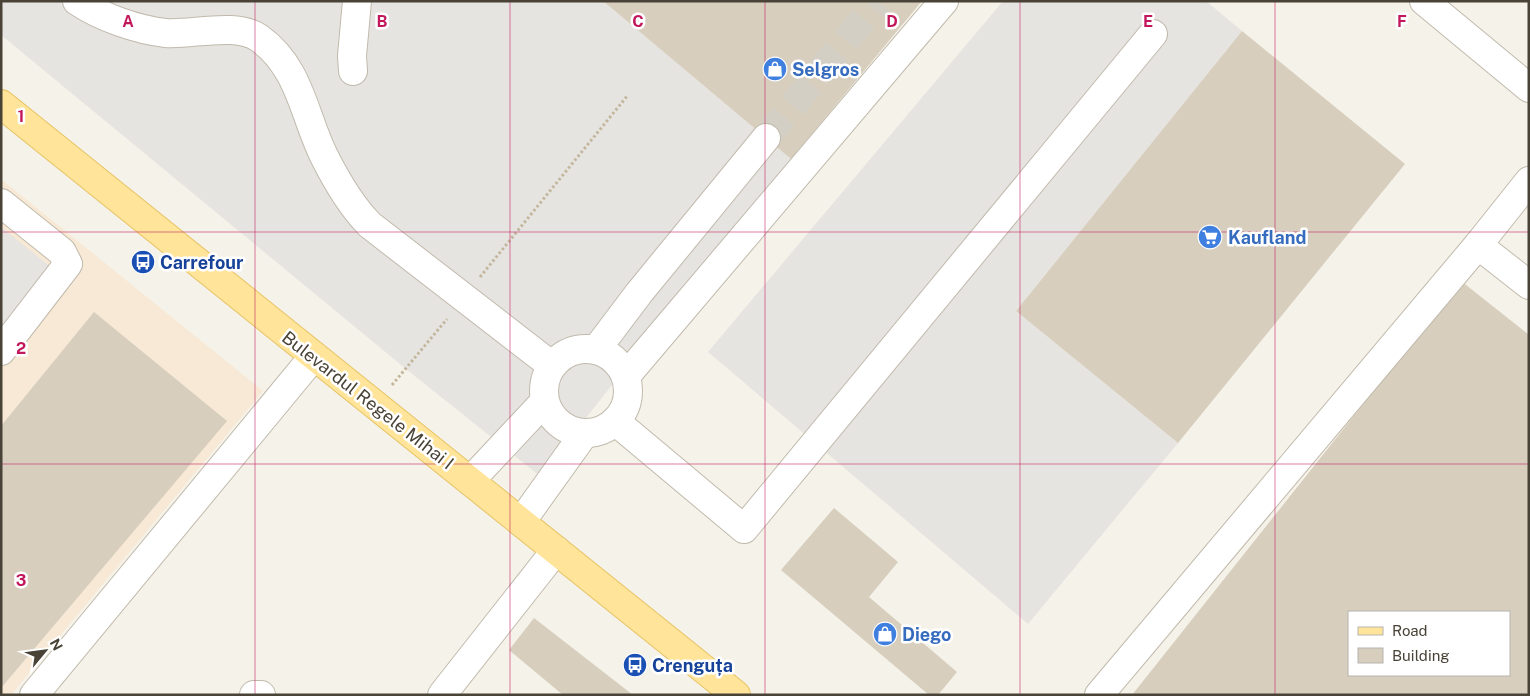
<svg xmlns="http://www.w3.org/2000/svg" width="1530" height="696" viewBox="0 0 1530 696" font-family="'Public Sans',sans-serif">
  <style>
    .commercial { fill: #f7e9d5 }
    .parking { fill: #e6e4e1 }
    .building { fill: #d7cebe; fill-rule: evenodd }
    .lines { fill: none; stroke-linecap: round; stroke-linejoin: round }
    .minor-tunnel { stroke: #d3cfc5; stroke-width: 28; stroke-dasharray: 28 14; stroke-linecap: butt }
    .minor-casing { stroke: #c1baac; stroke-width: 30 }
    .major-casing { stroke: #e7c365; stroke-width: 30 }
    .path { stroke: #c3b69c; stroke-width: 3; stroke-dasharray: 2.5 2.5; stroke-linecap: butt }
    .minor { stroke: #fff; stroke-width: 28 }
    .major { stroke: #ffe499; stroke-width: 28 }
    .grid { fill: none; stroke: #c2185b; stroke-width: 1; stroke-opacity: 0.55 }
    .labels { text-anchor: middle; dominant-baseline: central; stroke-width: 5; stroke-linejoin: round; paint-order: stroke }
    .shop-label { font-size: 18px; font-weight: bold; fill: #366cbe; stroke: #fff; text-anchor: start }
    .transit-label { font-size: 18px; font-weight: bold; fill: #164399; stroke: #fff; text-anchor: start }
    .street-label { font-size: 18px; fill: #494337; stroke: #fff }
    .grid-label { font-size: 16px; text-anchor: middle; font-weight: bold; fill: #c2185b; stroke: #fff; stroke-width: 5; stroke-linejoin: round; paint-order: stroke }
  </style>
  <rect width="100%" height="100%" fill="#f5f2e9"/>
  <polygon class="commercial" points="1,179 263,391 11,695 1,695"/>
  <g class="parking">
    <polygon points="1,1 603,1 791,159 540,476 406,369 1,35"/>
    <polygon points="1003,1 1206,1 1242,31 1016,311 1178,443 1028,624 708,352"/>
    <polygon points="1,227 57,272 1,345"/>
  </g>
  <g class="building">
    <polygon points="603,1 922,1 791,159"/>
    <polygon points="1242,31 1405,164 1178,443 1016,311"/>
    <path d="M 1461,281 L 1529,335 L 1529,695 L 1132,695 ZM 1349,612 L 1509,612 L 1509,675 L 1349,675 Z"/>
    <polygon points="94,312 227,421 1,688 1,426"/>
    <polygon points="834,508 898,562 869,597 957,672 938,695 929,695 781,570"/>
    <polygon points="534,618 633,695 563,695 509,650"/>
  </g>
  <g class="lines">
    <polyline class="minor-tunnel" points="766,138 878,1"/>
    <g class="minor-casing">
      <g id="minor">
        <path d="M 77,1 C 101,17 137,30 166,33 C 192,35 236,22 259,38 C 300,67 304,116 324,156 C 336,180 351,206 370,225 L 551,365"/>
        <polyline points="1424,1 1529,88"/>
        <polyline points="353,71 352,56 357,1"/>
        <polyline points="1,203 62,252 68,264 1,351"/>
        <polyline points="1478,245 1529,285"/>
        <circle cx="586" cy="391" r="42"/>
        <polyline points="596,350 639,293 766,138"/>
        <polyline points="626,376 944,1"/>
        <polyline points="615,421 744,529 1153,34"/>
        <polyline points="470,481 544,402"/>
        <polyline points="521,522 584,434"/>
        <polyline points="34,695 314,356"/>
        <polyline points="254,695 261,695"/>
        <polyline points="442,695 556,550"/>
        <polyline points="1099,695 1478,245 1529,181"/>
      </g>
    </g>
    <g class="major-casing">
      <polyline id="major" points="1,104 736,695"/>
    </g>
    <g class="path">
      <polyline points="480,277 628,95"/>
      <polyline points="392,385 447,319"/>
    </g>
    <use href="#minor" class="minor"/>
    <use href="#major" class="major"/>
  </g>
  <path class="grid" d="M 255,1 L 255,695M 510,1 L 510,695M 765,1 L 765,695M 1020,1 L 1020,695M 1275,1 L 1275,695M 1,232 L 1529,232M 1,464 L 1529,464"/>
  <defs>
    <g id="shop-disc" transform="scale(1.25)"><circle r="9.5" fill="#3f7fe0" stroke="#fff"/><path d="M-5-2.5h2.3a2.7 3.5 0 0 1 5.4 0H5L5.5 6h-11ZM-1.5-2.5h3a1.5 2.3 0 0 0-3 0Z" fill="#fff"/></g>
    <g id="supermarket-disc" transform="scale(1.25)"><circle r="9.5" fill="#3f7fe0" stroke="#fff"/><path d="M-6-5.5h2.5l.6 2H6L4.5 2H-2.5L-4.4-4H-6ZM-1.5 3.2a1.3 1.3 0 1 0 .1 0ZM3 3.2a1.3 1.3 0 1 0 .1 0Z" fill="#fff"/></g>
    <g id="bus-disc" transform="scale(1.25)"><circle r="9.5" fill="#1a4fb4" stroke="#fff"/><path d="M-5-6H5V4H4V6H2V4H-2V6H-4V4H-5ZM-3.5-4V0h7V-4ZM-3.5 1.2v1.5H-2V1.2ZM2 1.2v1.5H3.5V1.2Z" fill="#fff"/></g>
  </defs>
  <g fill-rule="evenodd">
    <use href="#shop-disc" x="775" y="69"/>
    <use href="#supermarket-disc" x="1210" y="237"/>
    <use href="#bus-disc" x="143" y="262"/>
    <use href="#shop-disc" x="885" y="634"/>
    <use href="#bus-disc" x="635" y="665"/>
  </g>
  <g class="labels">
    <g class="shop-label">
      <text x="792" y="69">Selgros</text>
      <text x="1228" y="237">Kaufland</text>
      <text x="902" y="634">Diego</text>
    </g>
    <g class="transit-label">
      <text x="160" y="262">Carrefour</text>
      <text x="652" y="665">Crenguța</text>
    </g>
    <g class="street-label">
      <text transform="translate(368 400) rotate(38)">Bulevardul Regele Mihai I</text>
    </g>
  </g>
  <g class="grid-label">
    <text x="128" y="27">A</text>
    <text x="382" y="27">B</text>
    <text x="638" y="27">C</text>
    <text x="892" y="27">D</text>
    <text x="1148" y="27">E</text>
    <text x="1402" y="27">F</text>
    <text x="21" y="122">1</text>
    <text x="21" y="354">2</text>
    <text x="21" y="586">3</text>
  </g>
  <rect width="1530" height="696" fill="none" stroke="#494337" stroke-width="5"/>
  <rect x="1348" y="611" width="162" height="65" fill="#ffffff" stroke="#b6b4af"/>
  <rect x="1358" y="627" width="25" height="8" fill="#ffe499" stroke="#b6b4af"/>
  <text x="1392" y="636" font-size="15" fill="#494337">Road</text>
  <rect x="1358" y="648" width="25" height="15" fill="#d7cebe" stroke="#b6b4af"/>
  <text x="1392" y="661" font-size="15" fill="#494337">Building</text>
  <g transform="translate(45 651) rotate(61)" stroke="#ffffff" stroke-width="4" paint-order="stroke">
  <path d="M0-4L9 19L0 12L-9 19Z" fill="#494337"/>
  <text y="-8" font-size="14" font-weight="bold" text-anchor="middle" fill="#494337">N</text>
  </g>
</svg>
